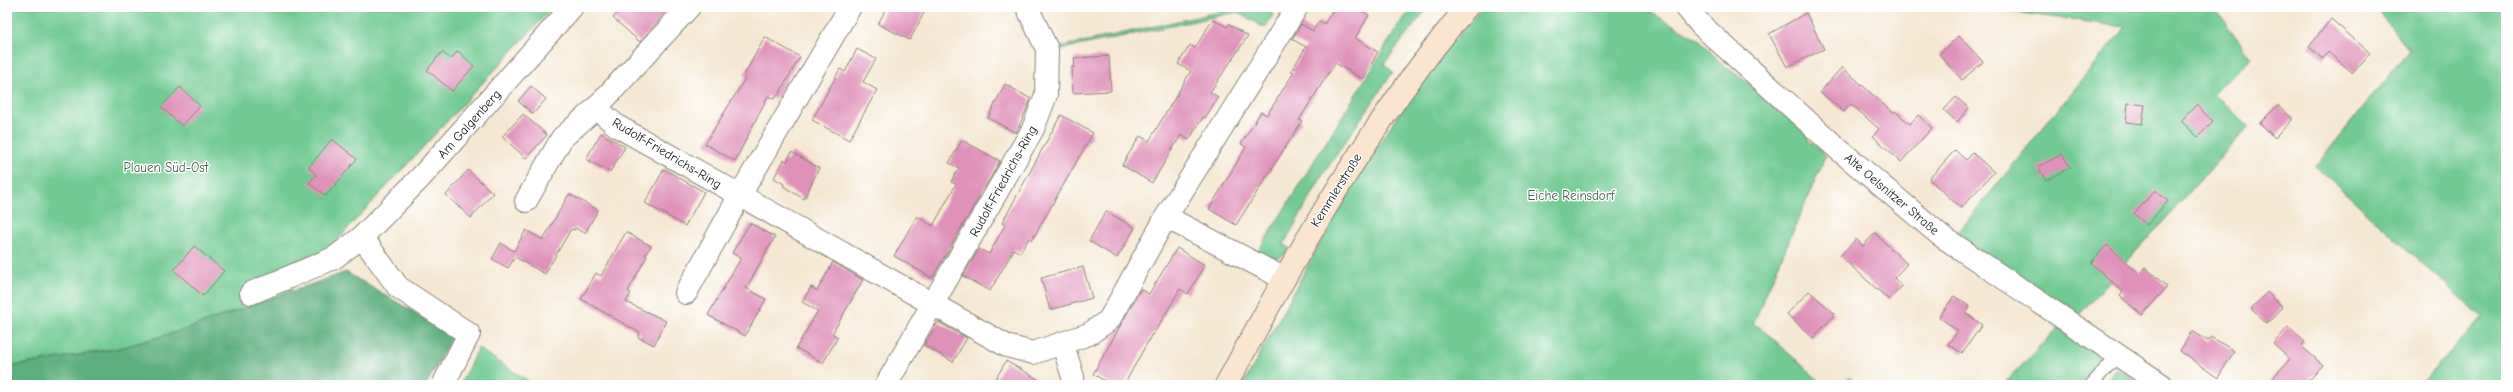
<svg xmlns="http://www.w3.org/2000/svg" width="2513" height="392" viewBox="0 0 2513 392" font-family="'Comic Neue',sans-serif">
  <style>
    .green { fill: #71ca91; stroke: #467356 }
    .forest { fill: #5cae7b; stroke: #3c654c }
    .building { fill: #df91b9 }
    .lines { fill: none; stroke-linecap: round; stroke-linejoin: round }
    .lane-casing { stroke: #888277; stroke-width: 14 }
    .street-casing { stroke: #888277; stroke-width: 24 }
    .secondary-casing { stroke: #888277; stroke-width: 24 }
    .lane { stroke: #fff; stroke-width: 12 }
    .street { stroke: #fff; stroke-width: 22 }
    .secondary { stroke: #fbe5cf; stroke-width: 22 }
    .labels { text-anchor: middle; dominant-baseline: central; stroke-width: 3; stroke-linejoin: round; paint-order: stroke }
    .street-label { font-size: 13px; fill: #1c1c1c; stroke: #fff }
    .park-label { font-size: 13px; fill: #3e624b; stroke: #fff }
  </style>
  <rect width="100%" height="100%" fill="#fff"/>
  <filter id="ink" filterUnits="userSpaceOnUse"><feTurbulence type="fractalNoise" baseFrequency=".025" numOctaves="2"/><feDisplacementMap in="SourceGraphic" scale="8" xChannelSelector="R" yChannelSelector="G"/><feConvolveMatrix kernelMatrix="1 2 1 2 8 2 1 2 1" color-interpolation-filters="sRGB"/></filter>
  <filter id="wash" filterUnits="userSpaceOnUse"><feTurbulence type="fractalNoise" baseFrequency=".012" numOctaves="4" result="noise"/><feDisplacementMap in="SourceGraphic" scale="16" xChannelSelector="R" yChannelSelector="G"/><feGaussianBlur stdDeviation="0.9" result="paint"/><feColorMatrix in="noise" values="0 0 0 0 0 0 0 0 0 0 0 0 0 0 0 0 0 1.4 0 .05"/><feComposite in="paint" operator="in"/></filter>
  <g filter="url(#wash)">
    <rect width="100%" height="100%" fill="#f5e8d2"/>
    <g class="green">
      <polygon points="7,7 553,7 288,293 180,331 120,348 7,367"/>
      <polygon points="1242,7 1268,7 1273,15 1265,28 1237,12 1054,51 1055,48"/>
      <path d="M 1415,7 L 1428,7 L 1384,64 L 1393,72 L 1324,173 L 1284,244 L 1289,248 C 1282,262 1269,259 1257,253 L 1402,20 Z"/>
      <polygon points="1483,7 1641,7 1700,40 1721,63 1753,87 1808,135 1809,141 1826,155 1753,324 1761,328 1824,385 1243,385 1352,184 1426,73"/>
      <polygon points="1977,7 2213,7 2252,58 2213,93 2249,126 2079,315 1956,235 2125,27"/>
      <polygon points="2375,7 2506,7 2506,385 2419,385 2482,318 2316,166 2409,50"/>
      <polygon points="2058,328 2094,351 2099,359 2098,364 2079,385 2003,385"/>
      <polygon points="478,348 534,385 460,385"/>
      <polygon points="2117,369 2144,385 2101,385"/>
      <polygon points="1849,377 1858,385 1841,385"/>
    </g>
    <polygon class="forest" points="346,272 453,335 426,385 7,385 7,367 120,348 180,331"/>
    <g id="blocks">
      <g class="building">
        <polygon points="623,7 670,7 640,42 613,18"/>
        <polygon points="887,7 927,7 910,40 878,24"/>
        <polygon points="1335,7 1356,7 1369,15 1355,38 1378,52 1363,79 1335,63 1299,120 1302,121 1236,225 1209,209 1246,147 1241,144 1248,133 1261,112 1267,115 1294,72 1291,71 1306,47 1292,39 1301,24 1313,31 1319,21 1324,24"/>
        <polygon points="1806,13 1824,49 1787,67 1769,34"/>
        <polygon points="1213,19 1227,27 1229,24 1248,36 1210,92 1218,97 1205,118 1203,117 1189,140 1181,135 1152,183 1122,165 1140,136 1149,141 1191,71 1178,64 1190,45 1195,48"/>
        <polygon points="2331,19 2370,53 2353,73 2328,52 2323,59 2309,47"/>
        <polygon points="1959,36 1983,62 1962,80 1939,54"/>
        <polygon points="765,37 800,57 779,94 774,99 768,96 735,161 705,144 743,82 746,76 744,75"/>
        <polygon points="857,49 876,59 863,82 877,90 849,140 812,120 840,69 845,72"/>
        <polygon points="458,51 474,66 452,91 427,70 442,52 451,59"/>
        <polygon points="1109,56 1111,91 1073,93 1072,67 1075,67 1074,58"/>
        <polygon points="1842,67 1893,113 1895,111 1910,124 1918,115 1932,128 1901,162 1873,136 1879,129 1851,104 1844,112 1820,92"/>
        <polygon points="1005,84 1031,99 1016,133 988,118"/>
        <polygon points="531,86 546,99 533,114 518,101"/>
        <polygon points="180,87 200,106 182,126 161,107"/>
        <polygon points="1956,97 1969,108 1957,122 1944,110"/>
        <polygon points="2128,103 2145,105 2142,124 2126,122"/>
        <polygon points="2196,105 2213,121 2198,137 2181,121"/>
        <polygon points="2278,105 2293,119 2275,138 2260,123"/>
        <polygon points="523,114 547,135 526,158 502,137"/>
        <polygon points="1061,115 1093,133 1032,240 1029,238 1020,253 1014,249 990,291 963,276 979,249 989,254 1005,225 1002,223"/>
        <polygon points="601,133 625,147 610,172 586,159"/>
        <polygon points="332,139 357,159 326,196 309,183 316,175 309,167"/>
        <polygon points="962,140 1000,161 932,278 894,256 917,216 933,226 956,184 951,182 959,168 949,163"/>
        <polygon points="1955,150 1966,160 1973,153 1994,172 1961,208 1929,179"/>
        <polygon points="792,152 819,168 804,199 783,186 784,184 774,178 784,160 787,161"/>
        <polygon points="2062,154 2070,167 2046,181 2038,167"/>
        <polygon points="664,169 704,192 685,226 645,203"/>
        <polygon points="468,170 493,193 471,218 446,195"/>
        <polygon points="2155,190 2168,201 2147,225 2134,214"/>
        <polygon points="569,194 598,210 585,233 575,228 574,230 571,229 545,274 515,257 508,268 492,259 501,243 514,251 526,230 543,240"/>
        <polygon points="1106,211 1135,228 1117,258 1089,241"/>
        <polygon points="750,223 775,237 746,288 766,299 745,336 708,315 741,258 732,253"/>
        <polygon points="626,232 651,246 645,255 647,256 628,291 631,293 626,302 666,321 654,345 638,337 640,333 581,299 596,273 601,276"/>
        <polygon points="1875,233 1907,264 1894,278 1902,286 1889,300 1840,256 1856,239 1863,246"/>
        <polygon points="2107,245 2140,274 2145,267 2167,287 2142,315 2120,296 2123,292 2091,263"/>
        <polygon points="194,246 224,271 203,296 174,270"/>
        <polygon points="1177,248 1205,265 1188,294 1180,289 1153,335 1152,334 1124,385 1112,385 1093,374 1141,289 1149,294"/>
        <polygon points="833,262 863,280 832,334 838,337 823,363 796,348 818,311 802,302 811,287 817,291"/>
        <polygon points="1083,267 1092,298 1050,310 1041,278"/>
        <polygon points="1809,291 1835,314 1813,338 1787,314"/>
        <polygon points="2267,292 2283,307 2267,324 2251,309"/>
        <polygon points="1954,296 1970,307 1966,313 1982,325 1962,353 1948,344 1958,331 1939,317"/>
        <polygon points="938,322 967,338 953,362 924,345"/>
        <polygon points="2288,327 2305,342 2301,346 2323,365 2305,385 2266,385 2290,359 2273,344"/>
        <polygon points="2192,331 2208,341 2211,337 2234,351 2218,378 2180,351"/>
        <polygon points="1006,361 1048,385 992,385"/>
      </g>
    </g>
  </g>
  <g filter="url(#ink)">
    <use href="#blocks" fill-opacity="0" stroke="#888277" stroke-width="1"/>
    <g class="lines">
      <g class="lane-casing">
        <polyline id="lane" points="2091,385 2118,355"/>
      </g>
      <g class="street-casing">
        <g id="street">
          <polyline points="689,7 596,108 617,126 1007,346 1033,353 1089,334 1109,320 1166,217"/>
          <polyline points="1686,7 1701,25 1837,148 1940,235 2162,385"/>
          <polyline points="526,201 562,138 596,108"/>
          <polyline points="362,237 398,287 469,334 443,385"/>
          <polyline points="1283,278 1166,217 1297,7"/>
          <polyline points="251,293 334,258 362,237 421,177 572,7"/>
          <polyline points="686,293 740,195 850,7"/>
          <polyline points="1063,345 1073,377 1073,385"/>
          <polyline points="886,385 1033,129 1046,95 1047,49 1027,7"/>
        </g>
      </g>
      <g class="secondary-casing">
        <path id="secondary" d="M 1226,385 C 1297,253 1370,122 1467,7"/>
      </g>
      <use href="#lane" class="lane"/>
      <use href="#street" class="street"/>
      <use href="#secondary" class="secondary"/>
    </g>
  </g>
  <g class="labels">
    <g class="street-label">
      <text transform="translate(469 124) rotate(-48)">Am Galgenberg</text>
      <text transform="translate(667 153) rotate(31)">Rudolf-Friedrichs-Ring</text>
      <text transform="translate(1003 181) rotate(-61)">Rudolf-Friedrichs-Ring</text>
      <text transform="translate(1336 190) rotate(-58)">Kemmlerstraße</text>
      <text transform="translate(1892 194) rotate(40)">Alte Oelsnitzer Straße</text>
    </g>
    <g class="park-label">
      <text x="166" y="167">Plauen Süd-Ost</text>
      <text x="1571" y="195">Eiche Reinsdorf</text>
    </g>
  </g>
  <rect width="2513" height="392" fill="none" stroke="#fff" stroke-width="24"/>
</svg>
